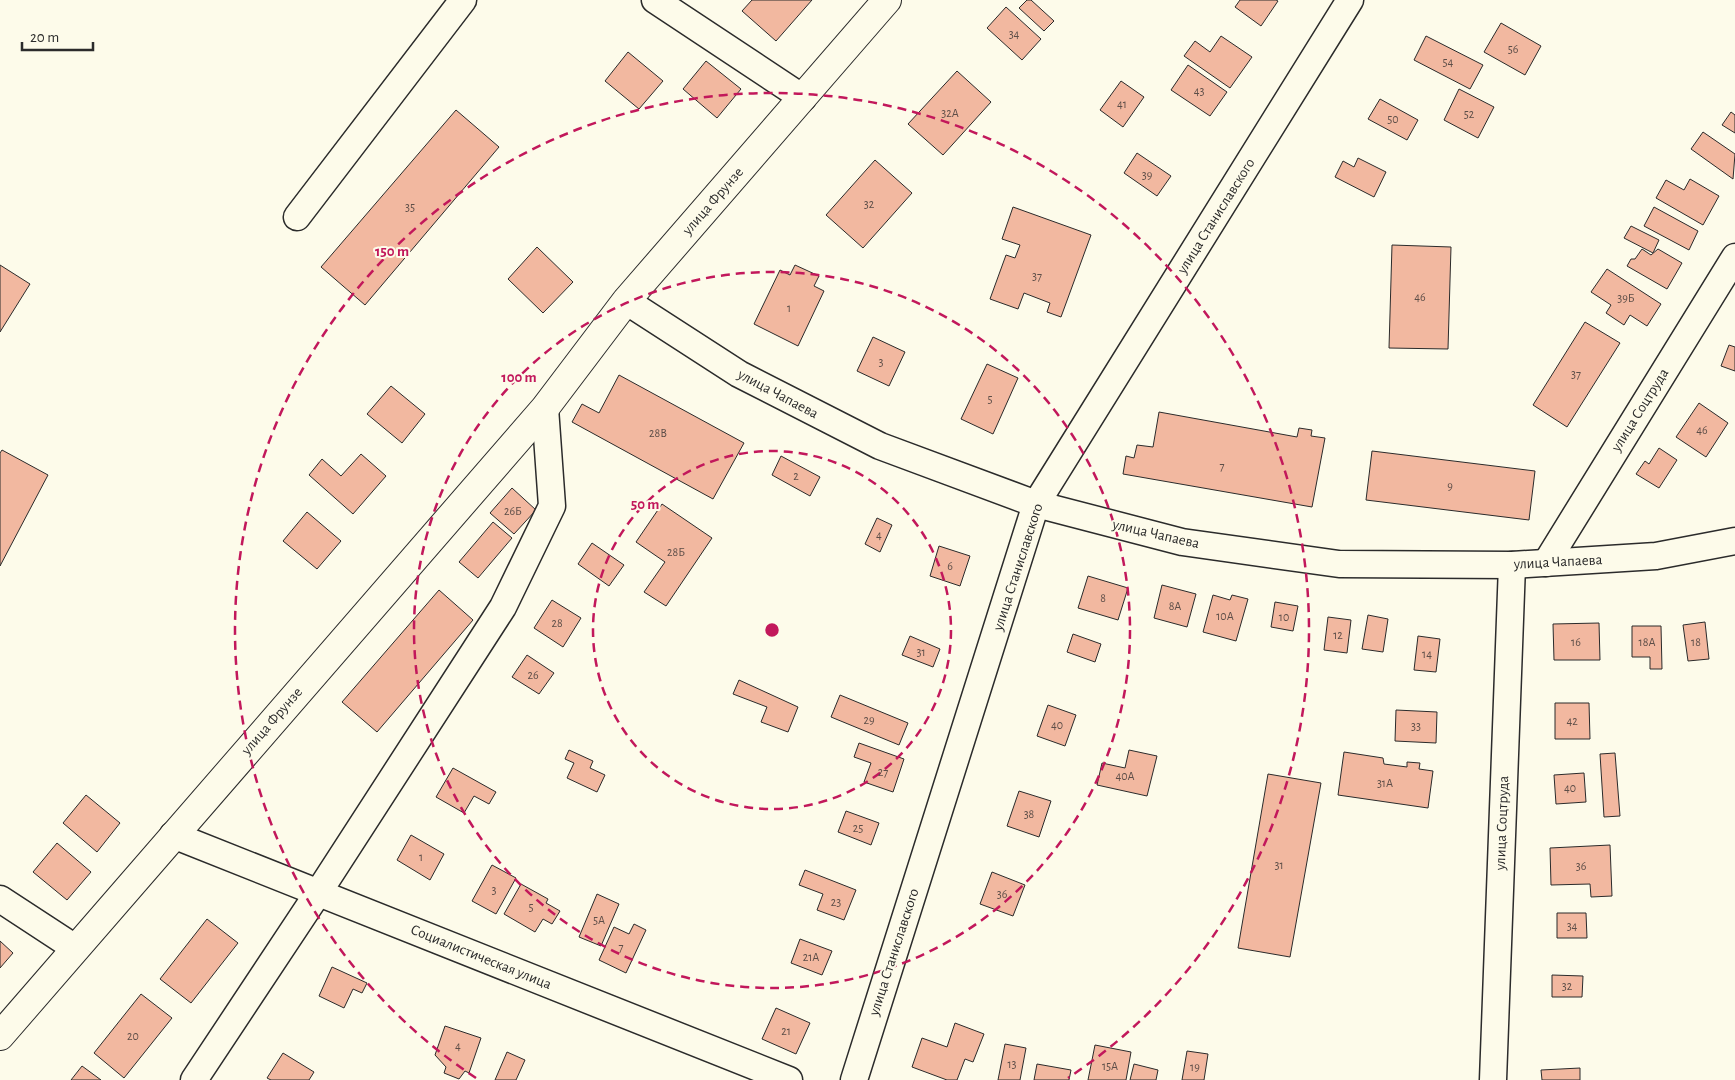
<svg xmlns="http://www.w3.org/2000/svg" width="1735" height="1080" viewBox="0 0 1735 1080" font-family="'Alegreya Sans',sans-serif">
  <style>
    .building { fill: #f2b8a0; stroke: #2b2b2b }
    .lines { fill: none; stroke-linecap: round; stroke-linejoin: round }
    .minor-casing { stroke: #2b2b2b; stroke-width: 29 }
    .major-casing { stroke: #2b2b2b; stroke-width: 30 }
    .minor { stroke: #fdfbea; stroke-width: 26 }
    .major { stroke: #fdfbea; stroke-width: 28 }
    .ring { fill: none; stroke: #c2185b; stroke-width: 2.5; stroke-dasharray: 9 6 }
    .labels { text-anchor: middle; dominant-baseline: central; stroke-width: 4; stroke-linejoin: round; paint-order: stroke }
    .number-label { font-size: 12px; fill: #5d4e48 }
    .street-label { font-size: 15px; fill: #2b2b2b; stroke: #fdfbea }
    .centre { fill: #c2185b; stroke: #fdfbea; stroke-width: 2.5 }
    .ring-label { font-size: 15px; text-anchor: middle; font-weight: bold; fill: #c2185b; stroke: #fdfbea; stroke-width: 4; stroke-linejoin: round; paint-order: stroke }
  </style>
  <rect width="100%" height="100%" fill="#fdfbea"/>
  <g class="building">
    <polygon points="752,0 812,0 776,41 742,11"/>
    <polygon points="1027,0 1031,0 1054,21 1044,31 1019,8"/>
    <polygon points="1240,0 1276,0 1278,1 1261,26 1235,7"/>
    <polygon points="1006,7 1041,39 1022,60 987,28"/>
    <polygon points="1501,23 1541,46 1525,75 1484,52"/>
    <polygon points="1221,36 1252,57 1230,88 1184,56 1195,41 1210,52"/>
    <polygon points="1426,36 1483,65 1470,89 1414,60"/>
    <polygon points="628,52 663,81 639,109 605,81"/>
    <polygon points="706,61 741,89 717,118 683,89"/>
    <polygon points="1188,65 1227,92 1210,116 1171,90"/>
    <polygon points="957,71 991,102 943,155 908,124"/>
    <polygon points="1121,81 1144,97 1123,127 1100,110"/>
    <polygon points="1459,89 1494,107 1478,138 1444,120"/>
    <polygon points="1380,99 1418,120 1407,140 1368,119"/>
    <polygon points="456,110 499,147 365,305 321,267"/>
    <polygon points="1731,112 1735,115 1735,133 1722,125"/>
    <polygon points="1703,132 1735,154 1733,179 1691,149"/>
    <polygon points="1137,153 1171,176 1157,196 1124,173"/>
    <polygon points="1358,158 1386,172 1374,197 1335,177 1343,161 1354,167"/>
    <polygon points="875,160 912,193 863,248 826,215"/>
    <polygon points="1690,179 1719,196 1703,225 1656,198 1666,180 1684,190"/>
    <polygon points="1013,207 1091,235 1061,317 1047,312 1050,303 1024,293 1018,309 990,299 1006,255 1015,258 1020,245 1002,239"/>
    <polygon points="1654,207 1698,231 1689,250 1644,226"/>
    <polygon points="1631,226 1659,240 1653,253 1624,238"/>
    <polygon points="1392,245 1451,247 1448,349 1389,348"/>
    <polygon points="537,247 573,282 543,313 508,279"/>
    <polygon points="1642,249 1651,255 1658,249 1682,263 1667,289 1627,266 1631,259 1635,259"/>
    <polygon points="0,265 30,284 0,332"/>
    <polygon points="795,265 819,276 814,286 824,291 798,346 754,324 780,270 790,275"/>
    <polygon points="1607,269 1661,304 1647,326 1630,315 1624,325 1606,313 1611,305 1591,292"/>
    <polygon points="1585,322 1620,343 1567,427 1533,405"/>
    <polygon points="873,337 905,352 889,386 857,371"/>
    <polygon points="1729,345 1735,347 1735,371 1721,366"/>
    <polygon points="987,364 1018,378 993,434 961,419"/>
    <polygon points="619,375 744,443 713,499 572,422 582,404 599,413"/>
    <polygon points="391,386 425,414 402,443 367,414"/>
    <polygon points="1699,403 1728,423 1706,457 1676,437"/>
    <polygon points="1159,412 1297,437 1299,428 1312,430 1311,436 1325,438 1312,507 1123,474 1126,456 1134,458 1137,445 1153,447"/>
    <polygon points="1659,448 1677,460 1659,488 1636,474 1645,461 1649,464"/>
    <polygon points="2,450 48,475 0,566 0,453"/>
    <polygon points="1372,451 1535,471 1529,520 1366,500"/>
    <polygon points="361,454 386,476 353,514 309,475 322,459 341,476"/>
    <polygon points="781,456 820,477 810,496 772,475"/>
    <polygon points="512,488 536,510 514,534 490,513"/>
    <polygon points="662,504 712,538 666,606 644,592 665,562 636,542"/>
    <polygon points="307,512 341,541 317,569 283,541"/>
    <polygon points="877,518 892,525 880,552 865,544"/>
    <polygon points="493,522 512,538 478,578 459,562"/>
    <polygon points="592,543 624,565 609,586 578,564"/>
    <polygon points="939,546 970,556 960,586 930,576"/>
    <polygon points="1088,576 1128,588 1118,620 1078,608"/>
    <polygon points="1162,585 1196,594 1187,627 1154,618"/>
    <polygon points="439,590 473,620 377,732 342,702"/>
    <polygon points="1213,595 1230,600 1232,595 1248,599 1236,641 1203,632"/>
    <polygon points="552,600 581,618 563,647 534,628"/>
    <polygon points="1275,602 1298,606 1293,631 1271,627"/>
    <polygon points="1368,615 1388,619 1383,652 1362,649"/>
    <polygon points="1328,617 1351,620 1347,653 1324,650"/>
    <polygon points="1705,622 1709,659 1688,661 1683,625"/>
    <polygon points="1599,623 1600,660 1554,660 1553,624"/>
    <polygon points="1632,626 1661,626 1662,669 1650,669 1650,657 1632,657"/>
    <polygon points="1073,634 1101,644 1095,662 1067,652"/>
    <polygon points="910,636 940,649 933,667 902,655"/>
    <polygon points="1418,636 1440,639 1436,672 1414,670"/>
    <polygon points="527,655 554,673 539,694 512,677"/>
    <polygon points="739,680 798,707 788,732 761,722 767,707 733,694"/>
    <polygon points="840,695 908,723 899,745 831,717"/>
    <polygon points="1555,703 1589,703 1590,739 1555,739"/>
    <polygon points="1048,705 1076,715 1065,746 1037,736"/>
    <polygon points="1396,710 1437,712 1436,743 1395,741"/>
    <polygon points="859,743 904,759 893,792 864,782 871,763 854,757"/>
    <polygon points="569,750 593,761 590,768 605,775 597,792 567,778 574,763 565,759"/>
    <polygon points="1129,750 1157,756 1147,796 1097,785 1102,763 1125,768"/>
    <polygon points="1344,752 1383,758 1384,764 1407,767 1407,762 1420,763 1419,769 1433,771 1428,808 1338,795"/>
    <polygon points="1615,753 1620,816 1604,817 1600,754"/>
    <polygon points="453,768 496,792 489,804 474,796 464,813 436,797"/>
    <polygon points="1584,773 1586,802 1556,804 1554,775"/>
    <polygon points="1268,774 1321,783 1290,957 1238,948"/>
    <polygon points="1019,791 1051,801 1039,837 1007,826"/>
    <polygon points="86,795 120,823 97,852 63,823"/>
    <polygon points="846,811 879,823 871,845 838,832"/>
    <polygon points="411,835 444,854 430,880 397,860"/>
    <polygon points="57,843 91,872 67,900 33,872"/>
    <polygon points="1610,845 1612,896 1591,897 1590,884 1551,885 1550,848"/>
    <polygon points="492,865 516,878 496,914 472,901"/>
    <polygon points="805,870 856,890 844,920 817,910 823,894 799,885"/>
    <polygon points="992,872 1025,885 1013,916 980,904"/>
    <polygon points="521,884 548,899 546,903 560,911 552,924 543,919 535,932 504,914"/>
    <polygon points="597,894 619,904 601,946 579,937"/>
    <polygon points="1557,913 1586,913 1587,938 1557,938"/>
    <polygon points="207,919 238,943 191,1003 160,979"/>
    <polygon points="634,924 646,930 626,973 599,960 614,927 629,934"/>
    <polygon points="800,939 832,951 822,975 791,963"/>
    <polygon points="0,941 13,953 0,968"/>
    <polygon points="332,967 367,983 362,993 353,989 344,1008 319,996"/>
    <polygon points="1552,975 1583,976 1582,997 1552,997"/>
    <polygon points="141,994 172,1018 124,1078 94,1053"/>
    <polygon points="776,1008 810,1023 796,1054 762,1039"/>
    <polygon points="955,1023 984,1034 973,1062 965,1059 957,1080 947,1080 912,1067 922,1038 947,1047"/>
    <polygon points="445,1026 481,1038 469,1073 465,1071 459,1079 444,1073 446,1067 435,1055"/>
    <polygon points="1005,1044 1026,1048 1020,1080 998,1080"/>
    <polygon points="1095,1045 1131,1052 1126,1080 1088,1080"/>
    <polygon points="1187,1051 1208,1054 1204,1080 1182,1080"/>
    <polygon points="507,1052 525,1060 516,1080 495,1080"/>
    <polygon points="283,1053 314,1072 309,1080 271,1080 267,1078"/>
    <polygon points="1037,1064 1071,1070 1069,1080 1034,1080"/>
    <polygon points="1134,1064 1158,1070 1156,1080 1130,1080"/>
    <polygon points="82,1066 101,1080 71,1080"/>
    <polygon points="1580,1068 1580,1080 1542,1080 1541,1070"/>
  </g>
  <g class="lines">
    <g class="minor-casing">
      <g id="minor">
        <polyline points="655,0 803,98"/>
        <polyline points="297,217 463,0"/>
        <polyline points="626,301 739,374 880,446 1036,504 1182,542 1339,564 1512,565 1656,556 1735,541"/>
        <polyline points="1546,563 1735,257"/>
        <polyline points="173,835 789,1080"/>
        <polyline points="0,899 75,948"/>
        <polyline points="194,1080 318,893 503,607 552,506 545,408"/>
        <polyline points="854,1080 1036,504 1350,0"/>
        <polyline points="1493,1080 1512,565"/>
      </g>
    </g>
    <g class="major-casing">
      <polyline id="major" points="0,1036 545,408 626,301 887,0"/>
    </g>
    <use href="#minor" class="minor"/>
    <use href="#major" class="major"/>
  </g>
  <g class="ring">
    <circle cx="772" cy="630" r="179"/>
    <circle cx="772" cy="630" r="358"/>
    <path d="M476 1078A537 537 0 1 1 1068 1078"/>
  </g>
  <g class="labels">
    <g class="number-label">
      <text x="1014" y="34">34</text>
      <text x="1513" y="49">56</text>
      <text x="1448" y="62">54</text>
      <text x="1199" y="91">43</text>
      <text x="1122" y="104">41</text>
      <text x="950" y="113">32А</text>
      <text x="1469" y="114">52</text>
      <text x="1393" y="119">50</text>
      <text x="1147" y="175">39</text>
      <text x="869" y="204">32</text>
      <text x="410" y="207">35</text>
      <text x="1037" y="276">37</text>
      <text x="1420" y="297">46</text>
      <text x="1626" y="298">39Б</text>
      <text x="789" y="308">1</text>
      <text x="881" y="362">3</text>
      <text x="1576" y="374">37</text>
      <text x="990" y="399">5</text>
      <text x="1702" y="430">46</text>
      <text x="658" y="433">28В</text>
      <text x="1222" y="466">7</text>
      <text x="796" y="476">2</text>
      <text x="1450" y="486">9</text>
      <text x="513" y="511">26Б</text>
      <text x="879" y="535">4</text>
      <text x="676" y="552">28Б</text>
      <text x="950" y="566">6</text>
      <text x="1103" y="598">8</text>
      <text x="1175" y="606">8А</text>
      <text x="1225" y="616">10А</text>
      <text x="1284" y="617">10</text>
      <text x="557" y="623">28</text>
      <text x="1338" y="635">12</text>
      <text x="1576" y="642">16</text>
      <text x="1647" y="642">18А</text>
      <text x="1696" y="642">18</text>
      <text x="921" y="652">31</text>
      <text x="1427" y="654">14</text>
      <text x="533" y="675">26</text>
      <text x="869" y="720">29</text>
      <text x="1572" y="721">42</text>
      <text x="1057" y="725">40</text>
      <text x="1416" y="726">33</text>
      <text x="883" y="772">27</text>
      <text x="1125" y="776">40А</text>
      <text x="1385" y="783">31А</text>
      <text x="1570" y="788">40</text>
      <text x="1029" y="814">38</text>
      <text x="858" y="828">25</text>
      <text x="421" y="857">1</text>
      <text x="1279" y="865">31</text>
      <text x="1581" y="866">36</text>
      <text x="494" y="890">3</text>
      <text x="1002" y="894">36</text>
      <text x="836" y="902">23</text>
      <text x="531" y="907">5</text>
      <text x="599" y="920">5А</text>
      <text x="1572" y="926">34</text>
      <text x="621" y="947">7</text>
      <text x="811" y="957">21А</text>
      <text x="1567" y="986">32</text>
      <text x="786" y="1031">21</text>
      <text x="133" y="1036">20</text>
      <text x="458" y="1046">4</text>
      <text x="1012" y="1064">13</text>
      <text x="1110" y="1066">15А</text>
      <text x="1195" y="1067">19</text>
    </g>
    <g class="street-label">
      <text transform="translate(713 201) rotate(-49)">улица Фрунзе</text>
      <text transform="translate(1216 216) rotate(-58)">улица Станиславского</text>
      <text transform="translate(778 394) rotate(28)">улица Чапаева</text>
      <text transform="translate(1640 410) rotate(-58)">улица Соцтруда</text>
      <text transform="translate(1156 534) rotate(13)">улица Чапаева</text>
      <text transform="translate(1558 562) rotate(-3)">улица Чапаева</text>
      <text transform="translate(1018 567) rotate(-72)">улица Станиславского</text>
      <text transform="translate(272 721) rotate(-49)">улица Фрунзе</text>
      <text transform="translate(1502 823) rotate(-88)">улица Соцтруда</text>
      <text transform="translate(894 952) rotate(-72)">улица Станиславского</text>
      <text transform="translate(481 957) rotate(22)">Социалистическая улица</text>
    </g>
  </g>
  <circle cx="772" cy="630" r="8" class="centre"/>
  <g class="ring-label">
    <text x="392" y="256">150 m</text>
    <text x="519" y="382">100 m</text>
    <text x="645" y="509">50 m</text>
  </g>
  <path d="M22 42v8h71v-8" fill="none" stroke="#2b2b2b" stroke-width="2.5"/>
  <text x="30" y="42" font-size="15" fill="#2b2b2b" stroke="#fdfbea" stroke-width="4" paint-order="stroke">20 m</text>
</svg>
